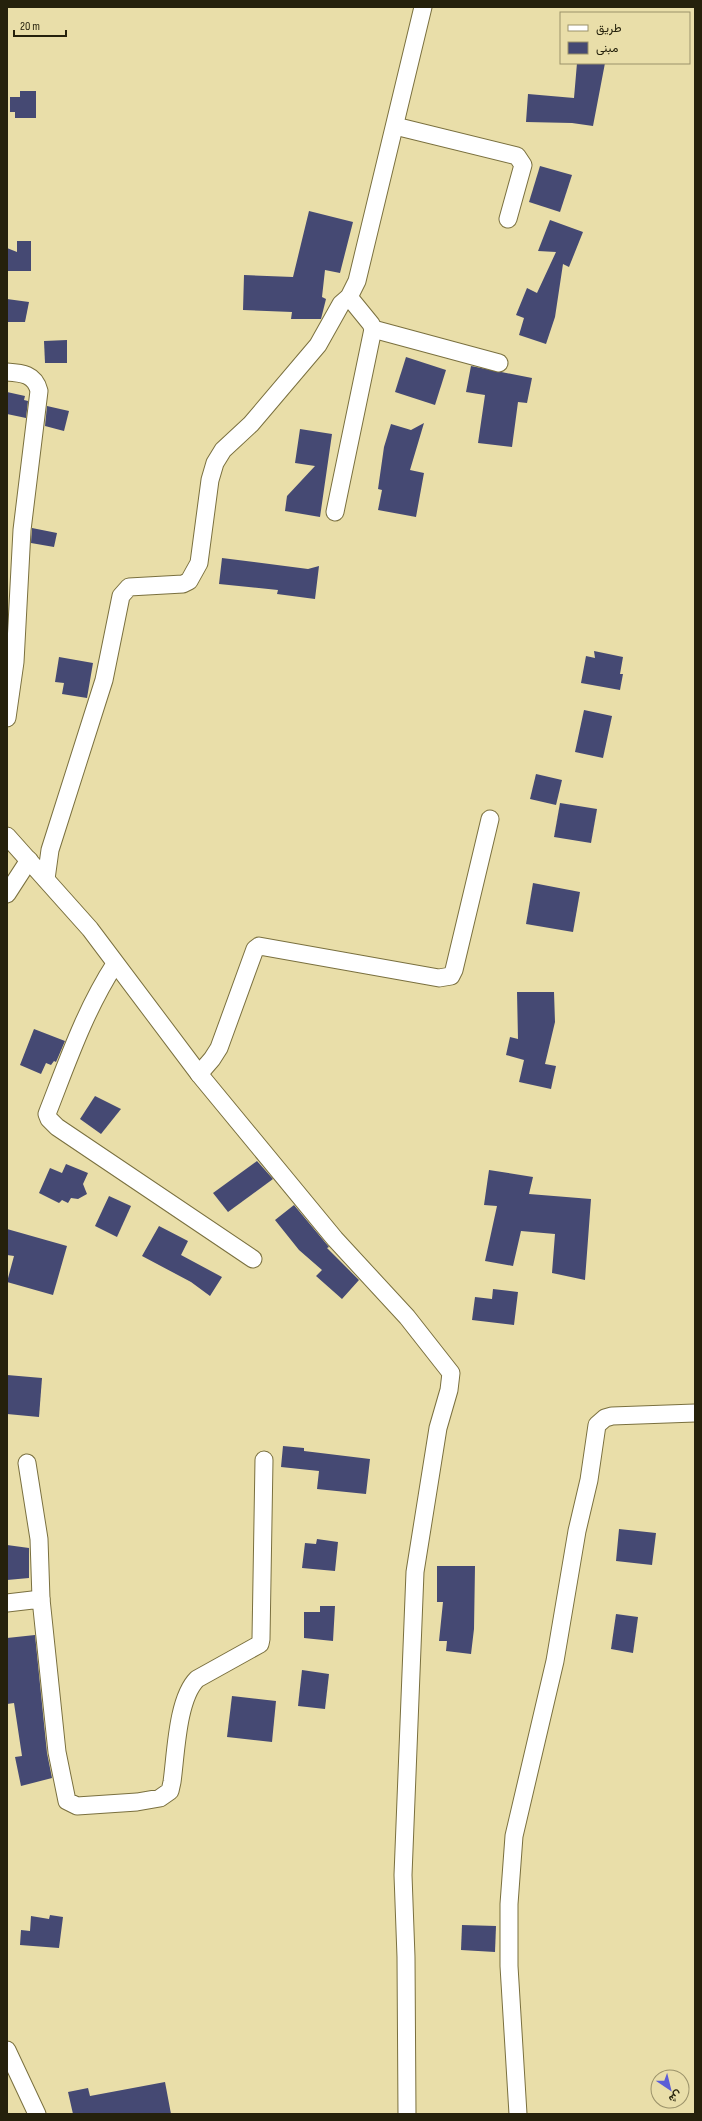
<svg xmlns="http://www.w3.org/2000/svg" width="702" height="2121" viewBox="0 0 702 2121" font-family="'Sofia Sans Condensed',Vazirmatn,sans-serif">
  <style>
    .building { fill: #454973 }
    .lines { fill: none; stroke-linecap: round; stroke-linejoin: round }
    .minor-casing { stroke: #7a703f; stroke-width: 19 }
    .minor { stroke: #fff; stroke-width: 17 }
  </style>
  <rect width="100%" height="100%" fill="#e9dea9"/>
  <g class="building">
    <polygon points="577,63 605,63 593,126 572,123 526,122 528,94 574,98"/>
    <polygon points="20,91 36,91 36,118 15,118 15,112 10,112 10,97 20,97"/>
    <polygon points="540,166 572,175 560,212 529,202"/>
    <polygon points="309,211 353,222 340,273 325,270 322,297 326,299 321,319 291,319 292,312 243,310 244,275 293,277"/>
    <polygon points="550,220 583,232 569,267 563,264 555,317 546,344 519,335 524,318 516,315 527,288 537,293 556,252 538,251"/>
    <polygon points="17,241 31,241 31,271 7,271 7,248 17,252"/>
    <polygon points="7,299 29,302 25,322 7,322"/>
    <polygon points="67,340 67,363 45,363 44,341"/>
    <polygon points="406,357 446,370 435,405 395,392"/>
    <polygon points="471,366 532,378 527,403 518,402 512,447 478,443 485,395 466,392"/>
    <polygon points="7,392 25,396 24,400 28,401 26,418 7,414"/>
    <polygon points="47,406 69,411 64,431 45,426"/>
    <polygon points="424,423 410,470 424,473 416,517 378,510 382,490 378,489 384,447 391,424 411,430"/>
    <polygon points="300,429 332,434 320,517 285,511 287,496 315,466 295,463"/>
    <polygon points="32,528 57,533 54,547 31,543"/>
    <polygon points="222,558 308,569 319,566 315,599 277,594 278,590 219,584"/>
    <polygon points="594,651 623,657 620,674 623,674 620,690 581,683 586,656 595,658"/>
    <polygon points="59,657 93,663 87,698 62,694 64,683 55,682"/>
    <polygon points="584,710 612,716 603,758 575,752"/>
    <polygon points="536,774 562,780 556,805 530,799"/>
    <polygon points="560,803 597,809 591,843 554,837"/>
    <polygon points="533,883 580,892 573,932 526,924"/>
    <polygon points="517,992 554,992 555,1022 545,1064 556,1066 551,1089 519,1082 524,1060 506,1055 510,1037 518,1039"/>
    <polygon points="34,1029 65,1041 56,1062 54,1061 51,1065 46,1063 41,1074 20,1065"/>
    <polygon points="95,1096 121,1109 101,1134 80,1119"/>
    <polygon points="257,1161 273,1179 228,1212 213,1193"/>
    <polygon points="66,1164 88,1173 83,1184 87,1194 78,1199 71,1198 68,1203 62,1200 59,1203 39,1193 50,1168 62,1173"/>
    <polygon points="489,1170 533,1177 529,1194 591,1199 585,1280 552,1273 555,1234 521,1231 513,1266 485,1261 497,1206 484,1205"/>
    <polygon points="109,1196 131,1206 117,1237 95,1226"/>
    <polygon points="294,1205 329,1247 327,1248 359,1280 342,1299 316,1276 322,1270 299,1250 275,1220"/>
    <polygon points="159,1226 188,1241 181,1255 222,1277 210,1296 191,1282 142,1256"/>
    <polygon points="7,1229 67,1246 53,1295 7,1282 14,1256 7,1255"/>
    <polygon points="493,1289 518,1292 514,1325 472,1320 475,1297 492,1299"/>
    <polygon points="7,1375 42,1378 39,1417 7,1414"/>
    <polygon points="283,1446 304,1448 304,1451 370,1459 366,1494 317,1489 319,1471 281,1467"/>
    <polygon points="619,1529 656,1533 652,1565 616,1561"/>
    <polygon points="317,1539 338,1542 335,1571 302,1568 305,1543 316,1544"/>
    <polygon points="7,1545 29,1548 29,1578 7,1580"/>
    <polygon points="437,1566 475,1566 474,1629 471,1654 446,1651 447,1641 439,1641 443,1602 437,1602"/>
    <polygon points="320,1606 335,1606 333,1641 304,1638 304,1612 320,1612"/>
    <polygon points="616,1614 638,1617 633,1653 611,1649"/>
    <polygon points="35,1635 47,1753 52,1778 21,1786 15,1757 22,1756 14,1703 7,1704 7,1638"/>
    <polygon points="302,1670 329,1674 325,1709 298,1706"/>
    <polygon points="232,1696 276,1701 272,1742 227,1737"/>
    <polygon points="50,1915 63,1917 59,1948 20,1945 21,1930 30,1931 31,1916 49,1919"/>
    <polygon points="462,1925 496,1926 495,1952 461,1950"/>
    <polygon points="165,2082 171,2114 73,2114 68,2092 88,2088 90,2096"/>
  </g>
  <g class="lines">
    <g class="minor-casing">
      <g id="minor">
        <polyline points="395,126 517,156 523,165 508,219"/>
        <polyline points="373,329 499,363"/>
        <path d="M 7,372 C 22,373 35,374 39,391 L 22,530 L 15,662 L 7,718"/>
        <polyline points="335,512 373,329 371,324 349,297"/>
        <polyline points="7,836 90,929 199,1074 335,1239 407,1317 451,1373 449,1390 438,1428 415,1572 403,1875 406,1957 407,2114"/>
        <polyline points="46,879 50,850 104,680 121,596 129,587 183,584 189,581 199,563 210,480 215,463 223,450 251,424 318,345 341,304 349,297 357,281 423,7"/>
        <polyline points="7,894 29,860"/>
        <path d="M 115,964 C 85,1010 67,1063 47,1114 L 49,1119 L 57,1127 L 253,1259"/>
        <polyline points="199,1074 212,1059 219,1048 255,949 259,946 439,978 451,976 454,970 490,819"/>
        <polyline points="27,1463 39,1539 41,1599"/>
        <path d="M 7,1603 L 41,1599 L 57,1752 L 67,1801 L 77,1806 L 137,1802 L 160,1798 L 170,1791 L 172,1782 C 176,1754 177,1699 197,1679 L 260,1644 L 261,1639 L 264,1460"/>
        <polyline points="7,2050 37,2114"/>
        <polyline points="518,2114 509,1966 509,1904 514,1836 555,1661 577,1531 589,1480 597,1425 605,1418 612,1416 695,1413"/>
      </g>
    </g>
    <use href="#minor" class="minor"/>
  </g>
  <rect width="702" height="2121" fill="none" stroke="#25210c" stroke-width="16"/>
  <rect x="560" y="12" width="130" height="52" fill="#e9dea9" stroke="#9b926a"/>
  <rect x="568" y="25" width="20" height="6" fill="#ffffff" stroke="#9b926a"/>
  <text x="596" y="32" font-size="12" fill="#25210c">طريق</text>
  <rect x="568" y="42" width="20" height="12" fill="#454973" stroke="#9b926a"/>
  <text x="596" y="52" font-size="12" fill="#25210c">مبنى</text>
  <g transform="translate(670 2089) rotate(145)"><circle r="19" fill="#e9dea9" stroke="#9b926a"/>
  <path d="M0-3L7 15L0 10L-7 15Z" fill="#5c5ed6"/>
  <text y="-6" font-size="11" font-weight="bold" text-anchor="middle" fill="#25210c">ش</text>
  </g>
  <path d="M14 30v6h52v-6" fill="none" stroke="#25210c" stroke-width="2"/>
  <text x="20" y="30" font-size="12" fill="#25210c" stroke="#e9dea9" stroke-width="3" paint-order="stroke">20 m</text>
</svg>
